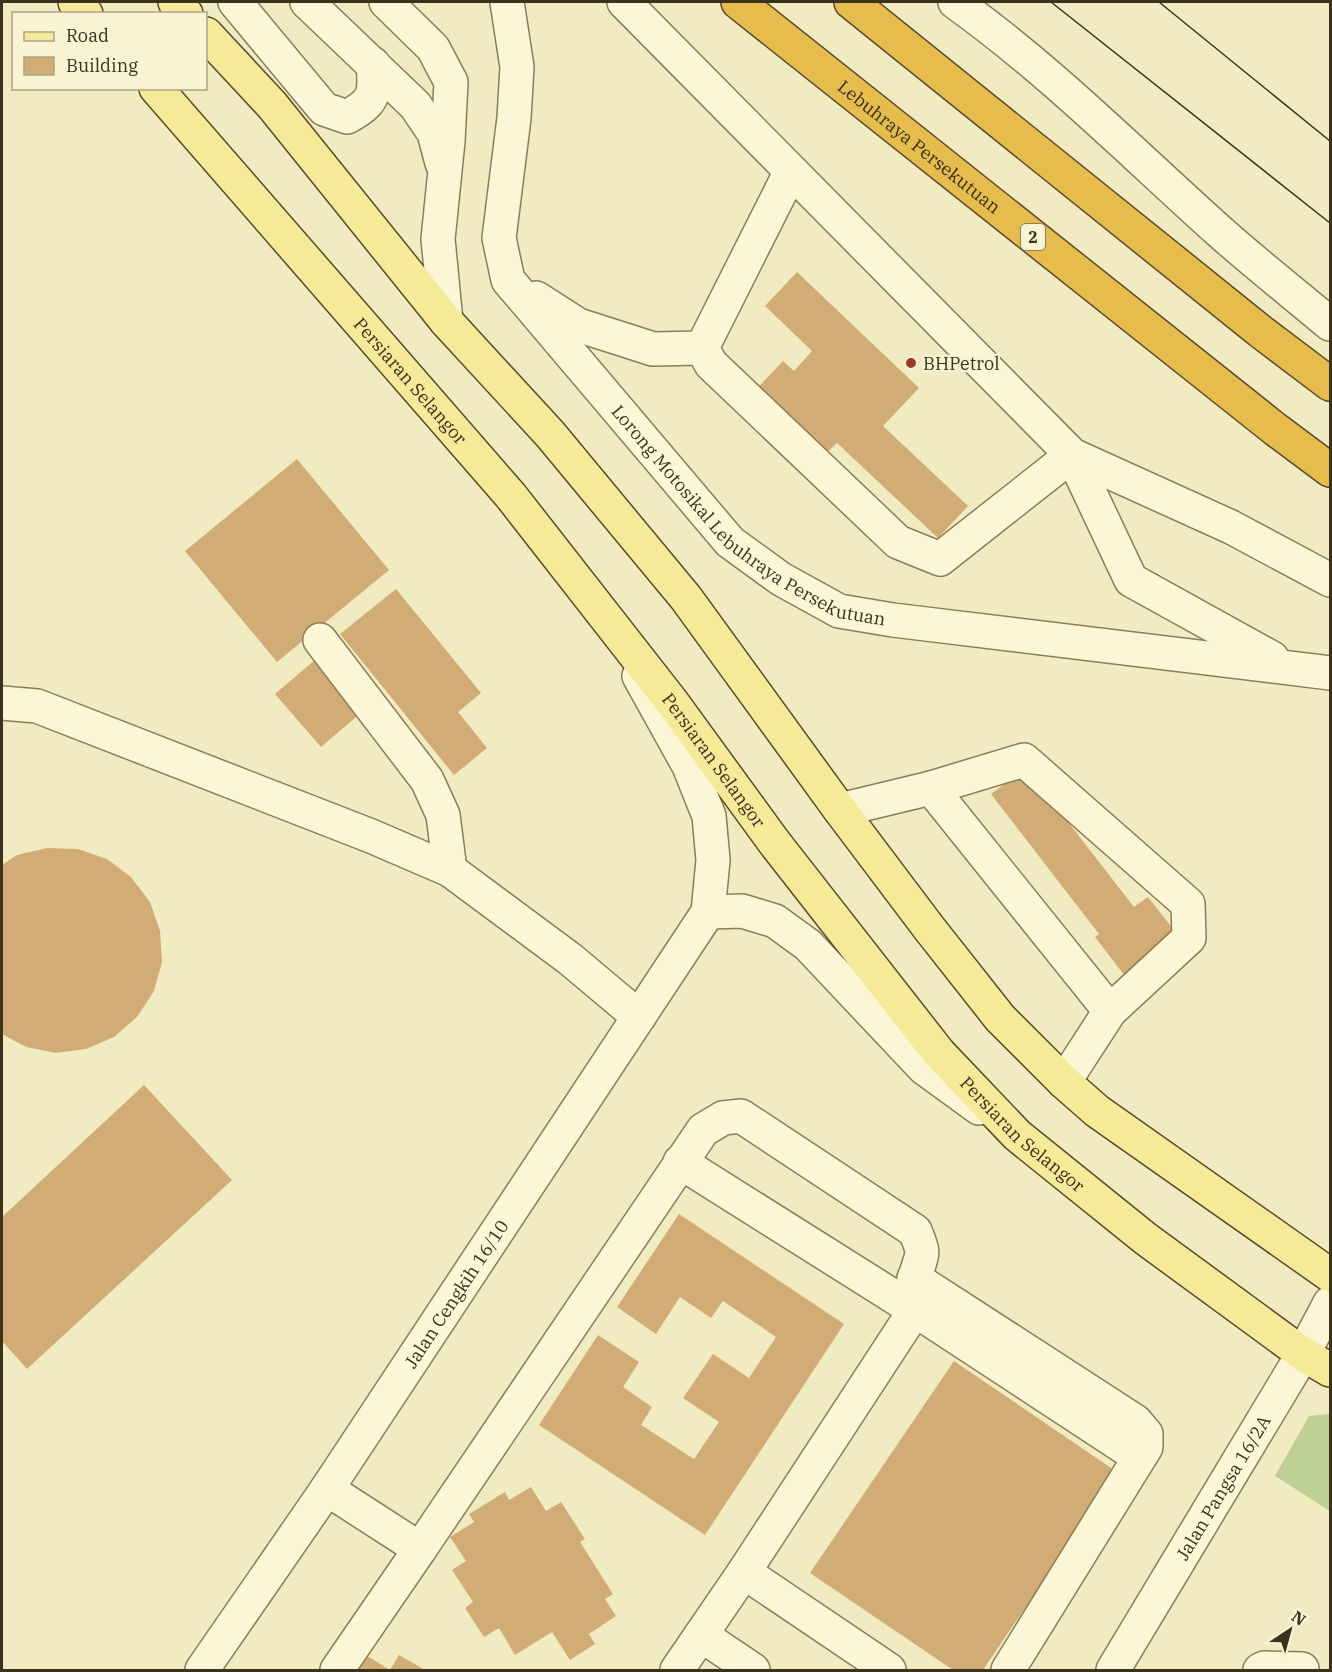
<svg xmlns="http://www.w3.org/2000/svg" width="1332" height="1672" viewBox="0 0 1332 1672" font-family="'IBM Plex Serif',serif">
  <style>
    .green { fill: #bfd095 }
    .building { fill: #d1ac75 }
    .lines { fill: none; stroke-linecap: round; stroke-linejoin: round }
    .minor-casing { stroke: #8c7d58; stroke-width: 36 }
    .major-casing { stroke: #5a492c; stroke-width: 36 }
    .highway-casing { stroke: #5a492c; stroke-width: 36 }
    .minor { stroke: #fbf6d6; stroke-width: 33 }
    .major { stroke: #f6e998; stroke-width: 33 }
    .highway { stroke: #e6bd4d; stroke-width: 33 }
    .tram { stroke: #3b311d; stroke-width: 1.5 }
    .poi-dot { fill: #9f3824; stroke: #f8f3d2; stroke-width: 2 }
    .labels { text-anchor: middle; dominant-baseline: central; stroke-width: 4.5; stroke-linejoin: round; paint-order: stroke }
    .shield { fill: #f8f3d2; stroke: #746b53; stroke-width: 1.5 }
    .shield-label { font-size: 16px; font-weight: bold; fill: #3b311d }
    .street-label { font-size: 18px; fill: #3b311d; stroke: #f8f3d2 }
    .poi-label { font-size: 18px; fill: #3b311d; stroke: #f8f3d2; text-anchor: start }
  </style>
  <rect width="100%" height="100%" fill="#f1ebc2"/>
  <polygon class="green" points="1330,1414 1330,1511 1275,1476 1309,1416"/>
  <g class="building">
    <polygon points="797,272 919,388 883,426 968,506 938,538 837,443 820,459 752,394 783,361 794,371 812,351 765,306"/>
    <polygon points="297,459 389,570 277,662 185,551"/>
    <polygon points="396,589 481,693 458,712 487,748 454,775 340,634"/>
    <polygon points="316,659 362,712 321,747 275,694"/>
    <polygon points="1026,768 1134,907 1148,897 1177,934 1124,975 1095,937 1099,934 991,794"/>
    <polygon points="47,848 78,849 107,859 131,877 150,902 160,931 162,962 154,991 137,1017 114,1037 86,1049 56,1053 26,1047 2,1034 2,865 17,855"/>
    <polygon points="144,1085 232,1180 27,1369 2,1341 2,1217"/>
    <polygon points="679,1214 844,1324 705,1535 539,1425 598,1335 639,1362 623,1387 652,1407 641,1425 694,1459 719,1422 683,1398 713,1354 749,1378 776,1337 723,1301 711,1318 680,1297 656,1334 617,1307"/>
    <polygon points="954,1361 1117,1472 983,1670 953,1670 810,1573"/>
    <polygon points="531,1487 546,1511 561,1502 585,1539 580,1542 613,1594 605,1599 616,1616 589,1634 595,1644 570,1660 552,1632 515,1655 499,1628 484,1637 465,1608 473,1602 452,1570 466,1561 450,1537 474,1522 469,1514 505,1492 509,1500"/>
    <polygon points="364,1654 390,1670 399,1655 425,1670 354,1670"/>
  </g>
  <g class="lines">
    <g class="minor-casing">
      <g id="minor">
        <path d="M 235,2 L 324,109 L 347,117 C 374,102 376,95 373,64"/>
        <polyline points="307,2 415,105 434,133 442,163"/>
        <polyline points="386,2 433,48 451,82 448,141 438,239 446,321"/>
        <path id="s1" d="M 507,2 L 517,67 L 514,118 L 499,238 L 508,280 L 730,542 L 781,579 L 839,611 L 893,620 L 1330,673"/>
        <polyline points="624,2 1072,455 1231,527 1330,580"/>
        <path d="M 955,2 C 1051,71 1131,152 1219,231 C 1255,263 1293,293 1330,324"/>
        <polyline points="791,171 702,348 711,364 898,542 940,559 1072,455 1131,580 1272,658"/>
        <polyline points="536,298 578,325 653,349 702,348"/>
        <polyline points="320,640 427,780 443,815 450,870"/>
        <polyline points="2,703 37,706 371,836 450,870 570,959 639,1017"/>
        <polyline points="931,788 1024,760 1188,904 1189,938 1110,1011 1064,1082"/>
        <polyline points="840,810 931,788 1110,1011"/>
        <polyline points="708,912 742,911 775,921 808,945 924,1068 979,1108"/>
        <polyline points="680,1162 915,1310 1139,1457"/>
        <polyline points="914,1278 1135,1421 1146,1434 1146,1447 1008,1670"/>
        <polyline points="327,1489 420,1549 337,1670"/>
        <path d="M 420,1549 L 703,1130 L 723,1118 L 741,1116 L 915,1231 C 926,1257 922,1252 915,1277 C 912,1286 915,1300 915,1310 L 744,1572 L 677,1670"/>
        <polyline points="744,1572 889,1670"/>
        <polyline points="701,1635 753,1670"/>
        <path id="s2" d="M 202,1670 L 327,1489 L 708,912 L 713,860 L 709,816 L 689,766 L 639,676"/>
        <path id="s3" d="M 1113,1670 L 1303,1354 L 1330,1303"/>
        <polyline points="1260,1670 1264,1668 1302,1669"/>
      </g>
    </g>
    <g class="major-casing">
      <g id="major">
        <polyline points="75,2 86,14"/>
        <polyline points="175,2 186,14"/>
        <polyline points="206,34 272,105 446,321 550,434 686,598 840,810 929,928 1000,1018 1064,1082 1097,1111 1330,1275"/>
        <path id="s4" d="M 156,88 L 511,496 L 672,702 L 774,842 L 939,1053 L 1017,1135 L 1146,1239 L 1303,1354 L 1330,1370"/>
      </g>
    </g>
    <g class="highway-casing">
      <g id="highway">
        <path id="s5" d="M 738,2 L 1275,429 L 1330,470"/>
        <polyline points="851,2 1260,331 1330,384"/>
      </g>
    </g>
    <use href="#minor" class="minor"/>
    <use href="#major" class="major"/>
    <use href="#highway" class="highway"/>
    <g class="tram">
      <polyline points="1051,2 1330,223"/>
      <polyline points="1159,2 1330,141"/>
    </g>
  </g>
  <circle class="poi-dot" cx="911" cy="363" r="6"/>
  <g class="labels">
    <rect class="shield" x="1021" y="224" width="24" height="26" rx="4.5"/>
    <g class="shield-label">
      <text x="1033" y="237">2</text>
    </g>
    <g class="street-label">
      <text stroke="none"><textPath href="#s5" startOffset="232">Lebuhraya Persekutuan</textPath></text>
      <text stroke="none"><textPath href="#s4" startOffset="388">Persiaran Selangor</textPath></text>
      <text stroke="none"><textPath href="#s1" startOffset="624">Lorong Motosikal Lebuhraya Persekutuan</textPath></text>
      <text stroke="none"><textPath href="#s4" startOffset="874">Persiaran Selangor</textPath></text>
      <text stroke="none"><textPath href="#s4" startOffset="1360">Persiaran Selangor</textPath></text>
      <text stroke="none"><textPath href="#s2" startOffset="454">Jalan Cengkih 16/10</textPath></text>
      <text stroke="none"><textPath href="#s3" startOffset="213">Jalan Pangsa 16/2A</textPath></text>
    </g>
    <g class="poi-label">
      <text x="923" y="363">BHPetrol</text>
    </g>
  </g>
  <rect width="1332" height="1672" fill="none" stroke="#3b311d" stroke-width="6"/>
  <rect x="12" y="12" width="195" height="78" fill="#f8f3d2" stroke="#aca58a" stroke-width="1.5"/>
  <rect x="24" y="32" width="30" height="9" fill="#f6e998" stroke="#aca58a" stroke-width="1.5"/>
  <text x="66" y="42" font-size="18" fill="#3b311d">Road</text>
  <rect x="24" y="57" width="30" height="18" fill="#d1ac75" stroke="#aca58a" stroke-width="1.5"/>
  <text x="66" y="72" font-size="18" fill="#3b311d">Building</text>
  <g transform="translate(1290 1630) rotate(36)" stroke="#f8f3d2" stroke-width="4.5" paint-order="stroke">
  <path d="M0-4.5L10 22L0 15L-10 22Z" fill="#3b311d"/>
  <text y="-9" font-size="16" font-weight="bold" text-anchor="middle" fill="#3b311d">N</text>
  </g>
</svg>
